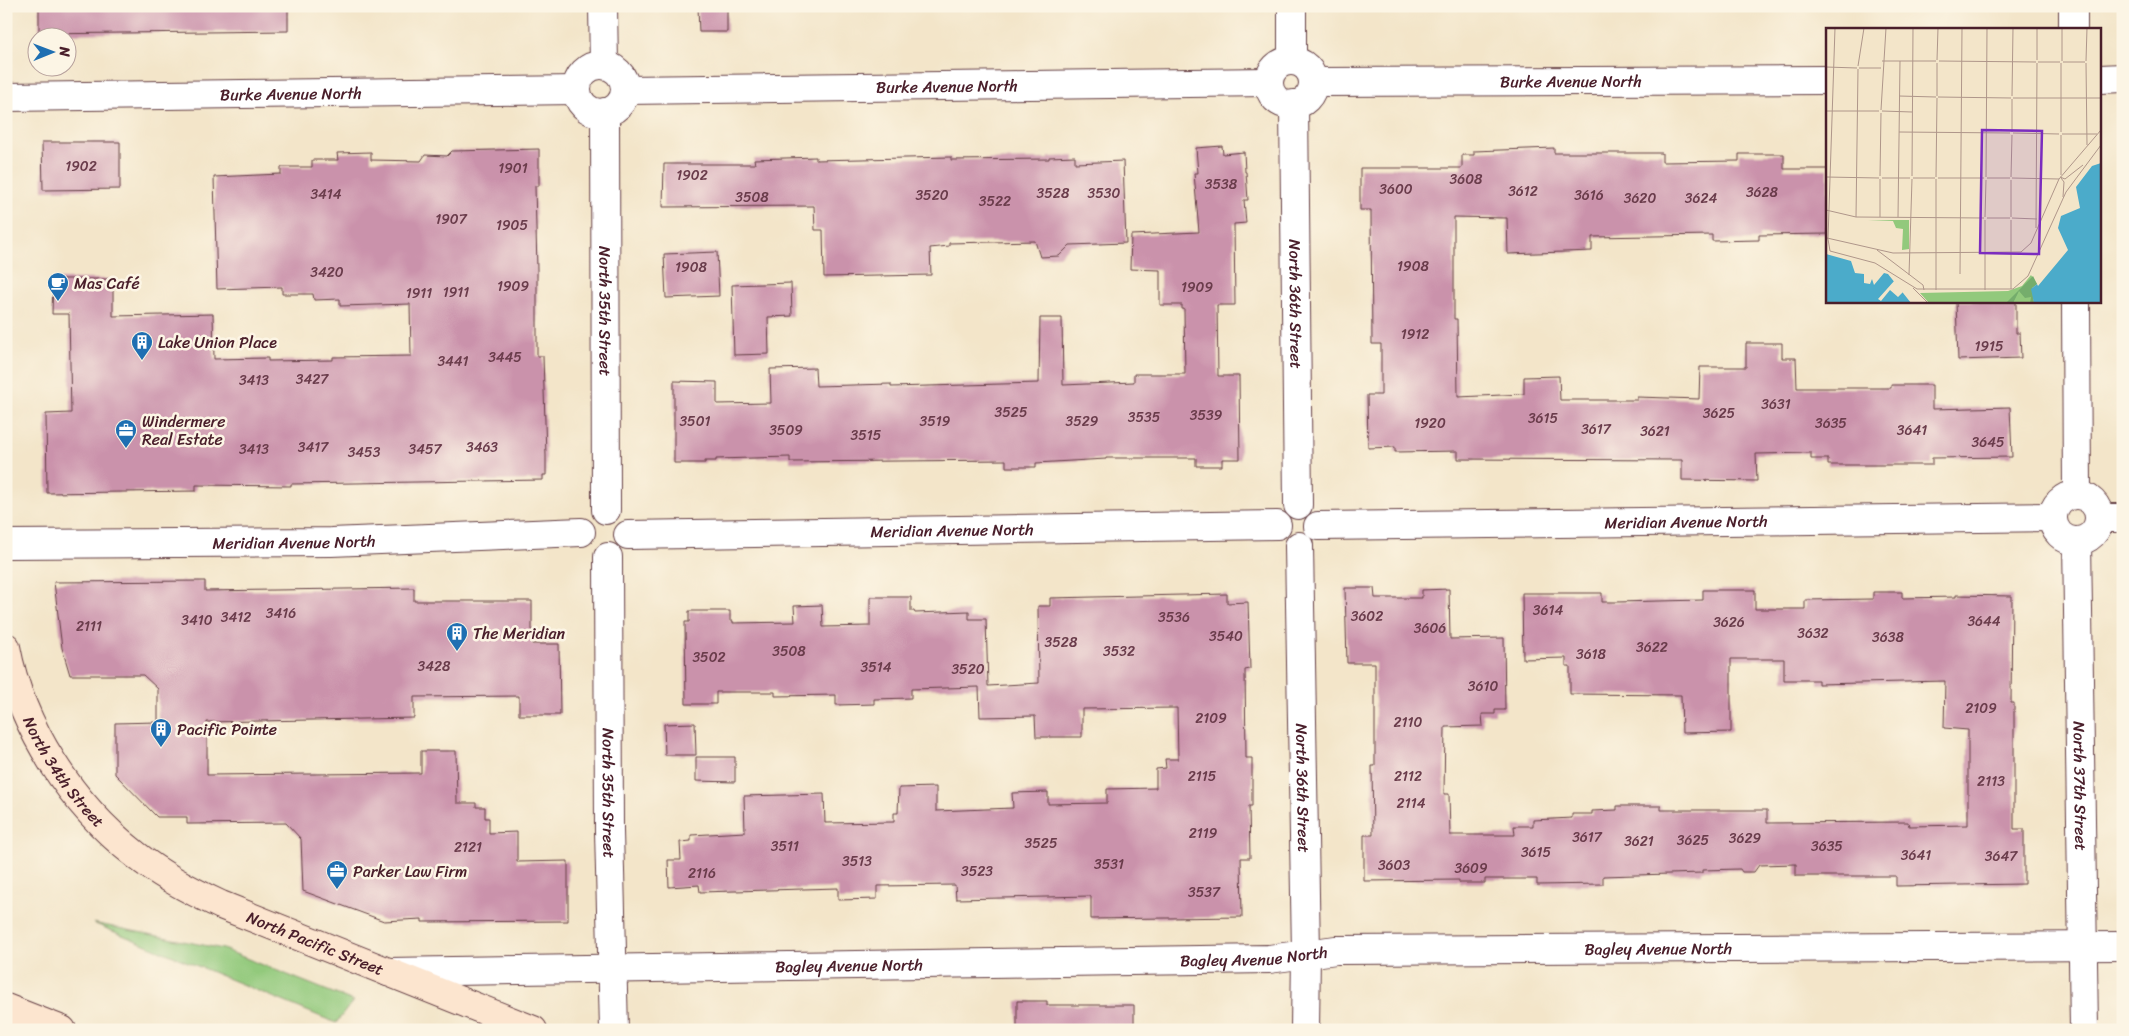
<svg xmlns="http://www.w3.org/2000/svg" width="2129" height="1036" viewBox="0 0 2129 1036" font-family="Sriracha,sans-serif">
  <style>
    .green { fill: #92c97c; stroke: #6e7454 }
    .building { fill: #ca92ab }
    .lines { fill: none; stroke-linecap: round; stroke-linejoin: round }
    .street-casing { stroke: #633d43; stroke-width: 30 }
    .secondary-casing { stroke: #633d43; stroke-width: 30 }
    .street { stroke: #fff; stroke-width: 28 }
    .secondary { stroke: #fce5cf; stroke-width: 28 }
    .labels { text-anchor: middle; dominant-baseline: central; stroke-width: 5; stroke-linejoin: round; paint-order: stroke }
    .number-label { font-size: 14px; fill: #6a3c4b }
    .street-label { font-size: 16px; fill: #4a1f2b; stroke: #fcf5e5 }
    .poi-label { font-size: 16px; fill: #4a1f2b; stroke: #fcf5e5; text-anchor: start }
    .inset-road { fill: none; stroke: #af968a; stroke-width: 1 }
    .view { fill: #7b2cbf; fill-opacity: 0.15; stroke: #7b2cbf; stroke-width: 2.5 }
    .inset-edge { fill: none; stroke: #4a1f2b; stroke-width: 2.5 }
  </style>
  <rect width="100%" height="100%" fill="#fcf5e5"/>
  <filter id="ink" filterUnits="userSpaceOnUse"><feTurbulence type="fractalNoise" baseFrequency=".02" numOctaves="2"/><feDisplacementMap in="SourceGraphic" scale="10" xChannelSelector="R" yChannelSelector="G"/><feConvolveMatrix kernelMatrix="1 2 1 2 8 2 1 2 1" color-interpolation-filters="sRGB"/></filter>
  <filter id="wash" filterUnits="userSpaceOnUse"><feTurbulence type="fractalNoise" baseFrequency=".0096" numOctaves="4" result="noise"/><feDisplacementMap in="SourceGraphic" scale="20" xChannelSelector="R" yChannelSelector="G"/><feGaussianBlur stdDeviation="1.12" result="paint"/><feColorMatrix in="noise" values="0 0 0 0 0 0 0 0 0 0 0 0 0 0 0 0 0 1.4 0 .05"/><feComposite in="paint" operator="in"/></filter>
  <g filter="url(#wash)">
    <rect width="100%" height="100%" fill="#f3e5c9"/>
    <polygon class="green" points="93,923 223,949 353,1001 336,1023"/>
    <g id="blocks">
      <g class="building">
        <polygon points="39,6 288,6 288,31 39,34"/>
        <polygon points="698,6 727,6 727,32 699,32"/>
        <polygon points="42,142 120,142 120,189 43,190"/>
        <polygon points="1222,146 1223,154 1244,152 1245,172 1246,172 1248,200 1244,200 1246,223 1234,224 1235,305 1217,305 1218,376 1239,376 1240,459 1222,459 1222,466 1196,466 1196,458 1106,458 1106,459 1036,463 1036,467 1006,467 1006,460 790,462 790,457 716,459 716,461 705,461 705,463 674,463 674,381 717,382 717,404 771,403 770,369 815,368 816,386 891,384 891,387 1039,383 1040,318 1062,318 1063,385 1134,382 1134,374 1185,374 1184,309 1182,309 1182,305 1160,305 1160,270 1130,269 1131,235 1199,232 1194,173 1198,173 1196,148"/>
        <polygon points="1554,148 1554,153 1662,153 1662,162 1739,161 1739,154 1784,154 1784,169 1828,169 1828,234 1759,235 1759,240 1712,241 1712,235 1592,237 1592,251 1508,254 1507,218 1454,217 1454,319 1457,319 1458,397 1524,394 1524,377 1559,376 1560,400 1637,400 1637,397 1699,399 1700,367 1746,367 1746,343 1782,343 1782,358 1796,358 1797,388 1891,388 1891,385 1932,385 1932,409 2010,407 2012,457 1932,458 1932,465 1828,465 1828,459 1811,459 1811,453 1756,454 1757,481 1682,480 1682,460 1458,459 1458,451 1395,452 1395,447 1368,448 1367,395 1381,395 1381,344 1372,344 1371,210 1360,210 1360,168 1462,168 1462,155 1474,155 1474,151"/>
        <polygon points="539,149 539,186 535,186 537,270 537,356 543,356 546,456 546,475 543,475 543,480 291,484 291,486 196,485 196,491 47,493 46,414 71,413 69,314 52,314 53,279 113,279 113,316 213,314 214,359 268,358 268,361 333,360 333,357 411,356 410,304 340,306 340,299 314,300 313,294 282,294 282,287 217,289 214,177 281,174 281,167 312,167 312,160 338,160 337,153 371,152 371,160 421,161 425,155 447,156 452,151"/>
        <polygon points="1075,156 1075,163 1123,161 1126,243 1070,245 1059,256 1040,257 1035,241 949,243 949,246 930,248 931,275 824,277 823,230 815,230 814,206 663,207 664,164 755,164 754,159 816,157 816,160 951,157 951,160 1049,159 1049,157"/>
        <polygon points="717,252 719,296 666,298 664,254"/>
        <polygon points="791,283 792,316 768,317 769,354 734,355 732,285"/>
        <polygon points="1956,301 2016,301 2016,333 2020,333 2021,358 1958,360"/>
        <polygon points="205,581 205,591 414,588 414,601 532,601 532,644 559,644 560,715 519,715 519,696 414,697 414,718 207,722 207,775 421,773 421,751 456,751 457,803 476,803 476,807 485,807 485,818 489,818 489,833 517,832 517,862 568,861 568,921 422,922 422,919 384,921 303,891 301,839 286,823 187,824 187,817 157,817 115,774 115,723 158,722 158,689 143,675 70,675 62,648 54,582"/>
        <polygon points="1345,588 1374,588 1375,598 1422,598 1422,590 1449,589 1450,639 1504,638 1505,710 1495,710 1495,714 1482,714 1483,726 1445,727 1444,794 1449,794 1450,835 1515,835 1514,826 1533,826 1533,820 1572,818 1572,814 1592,814 1592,811 1617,810 1617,806 1661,806 1661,810 1767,810 1767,823 1908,822 1909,826 1968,825 1968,730 1944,728 1945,681 1818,684 1818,680 1784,680 1784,659 1731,659 1731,732 1682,733 1681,695 1570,694 1570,666 1566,666 1566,658 1523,659 1522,593 1602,593 1602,602 1616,602 1703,600 1703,590 1755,590 1755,609 1805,609 1805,600 1873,599 1873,592 1902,592 1902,598 1956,597 1956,595 2012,596 2011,703 2014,703 2014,829 2024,829 2024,884 1896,886 1896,876 1796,876 1796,864 1759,865 1754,872 1742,872 1740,869 1702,870 1702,873 1603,876 1603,884 1537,885 1537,879 1485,879 1485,883 1459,883 1459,880 1364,881 1364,835 1373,835 1372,766 1375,766 1375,663 1347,663"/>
        <polygon points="1227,594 1227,603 1248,602 1250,669 1245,670 1246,758 1252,758 1252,806 1249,806 1250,858 1241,858 1242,917 1091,919 1091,896 956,899 955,885 877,886 877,899 838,900 838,888 700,892 699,885 669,887 668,860 681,860 680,842 691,841 691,835 745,832 744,796 824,794 825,823 894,822 894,813 898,813 899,788 936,787 936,811 1013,808 1012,793 1048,792 1048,804 1107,803 1107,789 1156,788 1156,769 1166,768 1165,759 1178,759 1177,708 1082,709 1082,737 1036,737 1035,716 980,717 979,687 911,689 911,698 874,699 874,704 836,705 836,695 775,696 775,692 716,692 716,704 686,704 685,622 689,622 689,611 730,611 730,621 733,621 733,623 795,622 794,606 822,605 823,627 870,626 870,597 911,597 911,611 914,611 915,613 969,611 969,619 986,619 988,686 1039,683 1038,606 1050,606 1050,598"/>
        <polygon points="695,723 696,755 665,755 664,724"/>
        <polygon points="696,757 735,757 735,782 696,781"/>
        <polygon points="1017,1001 1047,1001 1047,1005 1134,1005 1134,1030 1017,1030"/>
      </g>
    </g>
  </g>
  <g filter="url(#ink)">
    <use href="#blocks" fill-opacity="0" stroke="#633d43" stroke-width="1"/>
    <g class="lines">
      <g class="street-casing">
        <g id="street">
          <polyline points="603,6 604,65"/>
          <polyline points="1292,6 1292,61"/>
          <polyline points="2073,6 2073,29"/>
          <circle cx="1291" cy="83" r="22"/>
          <circle cx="601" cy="89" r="24"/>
          <polyline points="2100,79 2123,78"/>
          <path id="s1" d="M 1313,82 L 1828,80"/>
          <path id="s2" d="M 625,90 L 1269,82"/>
          <path id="s3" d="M 6,97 L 577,90"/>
          <path id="s4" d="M 1294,104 L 1298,505"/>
          <path id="s5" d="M 605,112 L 606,510"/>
          <polyline points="2076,301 2077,495"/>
          <circle cx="2076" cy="518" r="23"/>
          <polyline points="2099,518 2123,518"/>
          <path id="s6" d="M 1318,526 L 2053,517"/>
          <path id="s7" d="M 628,535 L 1277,525"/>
          <path id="s8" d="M 2077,541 L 2084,1030"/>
          <path id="s9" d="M 6,544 L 331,542 L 581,532"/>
          <path id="s10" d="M 1299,546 L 1306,953 L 1305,1030"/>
          <path id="s11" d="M 608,557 L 609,831 L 614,1030"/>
          <path id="s12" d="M 388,972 L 1269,959 L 1336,950 L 2123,946"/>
        </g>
      </g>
      <g class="secondary-casing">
        <g id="secondary">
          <path id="s13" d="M 6,647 C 21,728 72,805 136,855 C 162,876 191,891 221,905 L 533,1030"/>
          <polyline points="6,1008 62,1030"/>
        </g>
      </g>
      <use href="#street" class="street"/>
      <use href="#secondary" class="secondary"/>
    </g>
  </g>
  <defs>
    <g id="cafe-pin" transform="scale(1.125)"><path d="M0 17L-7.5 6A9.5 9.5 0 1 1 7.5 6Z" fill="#1f6fb2" stroke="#fcf5e5"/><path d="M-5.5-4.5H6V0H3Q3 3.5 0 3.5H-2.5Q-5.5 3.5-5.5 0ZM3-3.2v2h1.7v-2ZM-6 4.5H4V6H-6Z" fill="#fff"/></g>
    <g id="building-pin" transform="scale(1.125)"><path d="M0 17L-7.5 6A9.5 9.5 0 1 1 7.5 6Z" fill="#1f6fb2" stroke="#fcf5e5"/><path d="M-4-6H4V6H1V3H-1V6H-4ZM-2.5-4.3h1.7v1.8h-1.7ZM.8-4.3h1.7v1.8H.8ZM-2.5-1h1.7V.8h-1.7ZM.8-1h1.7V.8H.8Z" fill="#fff"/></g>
    <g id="office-pin" transform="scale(1.125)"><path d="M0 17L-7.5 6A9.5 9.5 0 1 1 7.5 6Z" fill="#1f6fb2" stroke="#fcf5e5"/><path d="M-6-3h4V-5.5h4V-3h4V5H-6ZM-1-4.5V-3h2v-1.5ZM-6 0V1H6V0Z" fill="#fff"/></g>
  </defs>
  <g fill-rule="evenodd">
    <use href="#cafe-pin" x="58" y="283"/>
    <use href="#building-pin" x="142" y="342"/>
    <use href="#office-pin" x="126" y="430"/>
    <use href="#building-pin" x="457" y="633"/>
    <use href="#building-pin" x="161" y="729"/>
    <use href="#office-pin" x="337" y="871"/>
  </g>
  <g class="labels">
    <g class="number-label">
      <text x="81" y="166">1902</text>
      <text x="513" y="168">1901</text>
      <text x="692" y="175">1902</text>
      <text x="1466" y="179">3608</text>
      <text x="1221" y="184">3538</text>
      <text x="1396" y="189">3600</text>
      <text x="1523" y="191">3612</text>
      <text x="1762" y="192">3628</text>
      <text x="1053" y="193">3528</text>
      <text x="1104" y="193">3530</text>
      <text x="326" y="194">3414</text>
      <text x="932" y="195">3520</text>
      <text x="1589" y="195">3616</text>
      <text x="752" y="197">3508</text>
      <text x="1640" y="198">3620</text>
      <text x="1701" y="198">3624</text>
      <text x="995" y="201">3522</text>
      <text x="451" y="219">1907</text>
      <text x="512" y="225">1905</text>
      <text x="1413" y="266">1908</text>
      <text x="691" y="267">1908</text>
      <text x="327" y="272">3420</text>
      <text x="513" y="286">1909</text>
      <text x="1197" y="287">1909</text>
      <text x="456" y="292">1911</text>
      <text x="419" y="293">1911</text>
      <text x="1415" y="334">1912</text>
      <text x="1989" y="346">1915</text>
      <text x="505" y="357">3445</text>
      <text x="453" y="361">3441</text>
      <text x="312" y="379">3427</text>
      <text x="254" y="380">3413</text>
      <text x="1776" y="404">3631</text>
      <text x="1011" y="412">3525</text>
      <text x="1719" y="413">3625</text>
      <text x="1206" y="415">3539</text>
      <text x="1144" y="417">3535</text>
      <text x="1543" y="418">3615</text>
      <text x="695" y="421">3501</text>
      <text x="935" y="421">3519</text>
      <text x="1082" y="421">3529</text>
      <text x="1430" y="423">1920</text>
      <text x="1831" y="423">3635</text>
      <text x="1596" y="429">3617</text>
      <text x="786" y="430">3509</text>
      <text x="1912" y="430">3641</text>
      <text x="1655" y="431">3621</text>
      <text x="866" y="435">3515</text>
      <text x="1988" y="442">3645</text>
      <text x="313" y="447">3417</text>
      <text x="482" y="447">3463</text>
      <text x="254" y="449">3413</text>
      <text x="425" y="449">3457</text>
      <text x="364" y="452">3453</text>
      <text x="1548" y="610">3614</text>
      <text x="281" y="613">3416</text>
      <text x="1367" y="616">3602</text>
      <text x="236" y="617">3412</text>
      <text x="1174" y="617">3536</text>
      <text x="197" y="620">3410</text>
      <text x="1984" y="621">3644</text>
      <text x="1729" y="622">3626</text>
      <text x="89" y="626">2111</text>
      <text x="1430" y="628">3606</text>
      <text x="1813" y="633">3632</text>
      <text x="1226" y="636">3540</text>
      <text x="1888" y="637">3638</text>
      <text x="1061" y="642">3528</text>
      <text x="1652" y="647">3622</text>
      <text x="789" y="651">3508</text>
      <text x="1119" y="651">3532</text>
      <text x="1591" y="654">3618</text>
      <text x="709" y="657">3502</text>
      <text x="434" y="666">3428</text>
      <text x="876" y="667">3514</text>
      <text x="968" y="669">3520</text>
      <text x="1483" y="686">3610</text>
      <text x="1981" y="708">2109</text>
      <text x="1211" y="718">2109</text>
      <text x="1408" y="722">2110</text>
      <text x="1202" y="776">2115</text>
      <text x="1408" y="776">2112</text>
      <text x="1991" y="781">2113</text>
      <text x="1411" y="803">2114</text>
      <text x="1203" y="833">2119</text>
      <text x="1587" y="837">3617</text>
      <text x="1745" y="838">3629</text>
      <text x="1693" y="840">3625</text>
      <text x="1639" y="841">3621</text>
      <text x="1041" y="843">3525</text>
      <text x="785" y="846">3511</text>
      <text x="1827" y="846">3635</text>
      <text x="468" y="847">2121</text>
      <text x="1536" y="852">3615</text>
      <text x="1916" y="855">3641</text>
      <text x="2001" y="856">3647</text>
      <text x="857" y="861">3513</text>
      <text x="1109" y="864">3531</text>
      <text x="1394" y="865">3603</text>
      <text x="1471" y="868">3609</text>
      <text x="977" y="871">3523</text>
      <text x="702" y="873">2116</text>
      <text x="1204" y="892">3537</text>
    </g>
    <g class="street-label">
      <text stroke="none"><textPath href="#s1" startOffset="258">Burke Avenue North</textPath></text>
      <text stroke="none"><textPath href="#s2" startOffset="322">Burke Avenue North</textPath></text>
      <text stroke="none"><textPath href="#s3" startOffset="285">Burke Avenue North</textPath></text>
      <text stroke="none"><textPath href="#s4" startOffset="200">North 36th Street</textPath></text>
      <text stroke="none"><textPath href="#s5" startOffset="199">North 35th Street</textPath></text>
      <text stroke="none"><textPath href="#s6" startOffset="368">Meridian Avenue North</textPath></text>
      <text stroke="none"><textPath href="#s7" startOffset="324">Meridian Avenue North</textPath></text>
      <text stroke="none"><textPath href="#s9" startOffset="288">Meridian Avenue North</textPath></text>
      <text stroke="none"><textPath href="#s13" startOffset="139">North 34th Street</textPath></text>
      <text stroke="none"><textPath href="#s8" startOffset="245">North 37th Street</textPath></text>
      <text stroke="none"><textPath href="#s10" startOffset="242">North 36th Street</textPath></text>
      <text stroke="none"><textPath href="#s11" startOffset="236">North 35th Street</textPath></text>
      <text stroke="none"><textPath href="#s13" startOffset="451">North Pacific Street</textPath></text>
      <text stroke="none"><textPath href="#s12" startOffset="1271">Bagley Avenue North</textPath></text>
      <text stroke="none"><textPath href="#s12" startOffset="866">Bagley Avenue North</textPath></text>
      <text stroke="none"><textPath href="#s12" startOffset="461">Bagley Avenue North</textPath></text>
    </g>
    <g class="poi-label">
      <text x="74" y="283">Mas Café</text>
      <text x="158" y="342">Lake Union Place</text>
      <text x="142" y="421">Windermere<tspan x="142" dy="18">Real Estate</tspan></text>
      <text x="473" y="633">The Meridian</text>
      <text x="177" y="729">Pacific Pointe</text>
      <text x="353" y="871">Parker Law Firm</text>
    </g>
  </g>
  <g transform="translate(1826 28)">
    <rect width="275" height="275" fill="#f3e5c9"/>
    <path d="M 42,192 L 83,192 L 83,221 L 76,222 L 77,201 L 70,200 L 67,193 ZM 205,247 L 211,256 L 206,260 L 208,275 L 103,275 L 94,265 L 182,263 L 196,258 Z" fill="#92c97c"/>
    <path d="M 207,248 L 211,256 L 206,260 L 208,275 L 204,275 L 205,269 L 199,270 L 193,263 L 187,275 L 180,275 Z" fill="#75ad6c"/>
    <path d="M 275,135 L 275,275 L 208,275 L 205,261 L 211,256 L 212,258 L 242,222 L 232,200 L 235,188 L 254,180 L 250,159 L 266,138 ZM 0,226 L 25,233 L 29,245 L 38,246 L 38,255 L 44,256 L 46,251 L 48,257 L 58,245 L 62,246 L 85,275 L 0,275 Z" fill="#4babca"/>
    <path d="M 69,252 L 77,264 L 72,269 L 64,262 L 55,273 L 52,271 Z" fill="#f3e5c9"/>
    <path class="inset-road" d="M 111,32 L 112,0M 211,32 L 211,0M 56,33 L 110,33M 113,33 L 210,34M 236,33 L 236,0M 260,33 L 261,0M 212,34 L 234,34M 237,34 L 259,34M 260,35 L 261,117M 32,38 L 38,0M 0,39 L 31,40M 33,40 L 55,40M 73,68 L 110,69M 111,68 L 111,35M 186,68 L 187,0M 112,69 L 185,70M 187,70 L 275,70M 55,82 L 60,0M 0,83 L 53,83M 56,83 L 86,84M 73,104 L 184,105M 186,104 L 186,71M 235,104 L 235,35M 187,105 L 233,106M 236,106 L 271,106M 235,107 L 235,147M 54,148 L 55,85M 86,148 L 87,0M 0,149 L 53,150M 110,149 L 111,70M 160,149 L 161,0M 185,149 L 186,107M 234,149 L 239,151 L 257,137M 56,150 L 84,150M 87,150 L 109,150M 112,150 L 158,150M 161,150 L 184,150M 186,150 L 233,151M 235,150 L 238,154 L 237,169M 54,151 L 54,189M 0,182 L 30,189 L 158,190M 30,189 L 32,41M 72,189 L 74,33M 159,189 L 160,152M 185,189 L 185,152M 161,190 L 184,190M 186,190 L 211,191M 185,192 L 185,261M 210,200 L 211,35M 1,210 L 67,225 L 195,224 L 205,215 L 233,151 L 275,102M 2,211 L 4,223 L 49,235 L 91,261 L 187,261 L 202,248 L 240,164 L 275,117M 2,211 L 9,0M 51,222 L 97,257 L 98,262M 134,246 L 136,0M 83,247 L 86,151M 87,260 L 102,275M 110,262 L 110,151M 159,262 L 159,192"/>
    <path class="view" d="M 156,102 L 216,103 L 213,226 L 154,225 Z"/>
    <rect width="275" height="275" class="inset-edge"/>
  </g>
  <rect width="2129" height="1036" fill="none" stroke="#fcf5e5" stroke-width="25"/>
  <g transform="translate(52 52) rotate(89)"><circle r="24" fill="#fcf5e5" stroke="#b59f9b"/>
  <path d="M0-4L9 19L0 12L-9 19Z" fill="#1f6fb2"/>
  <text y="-8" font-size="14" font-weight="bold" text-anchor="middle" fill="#4a1f2b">N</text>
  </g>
</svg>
